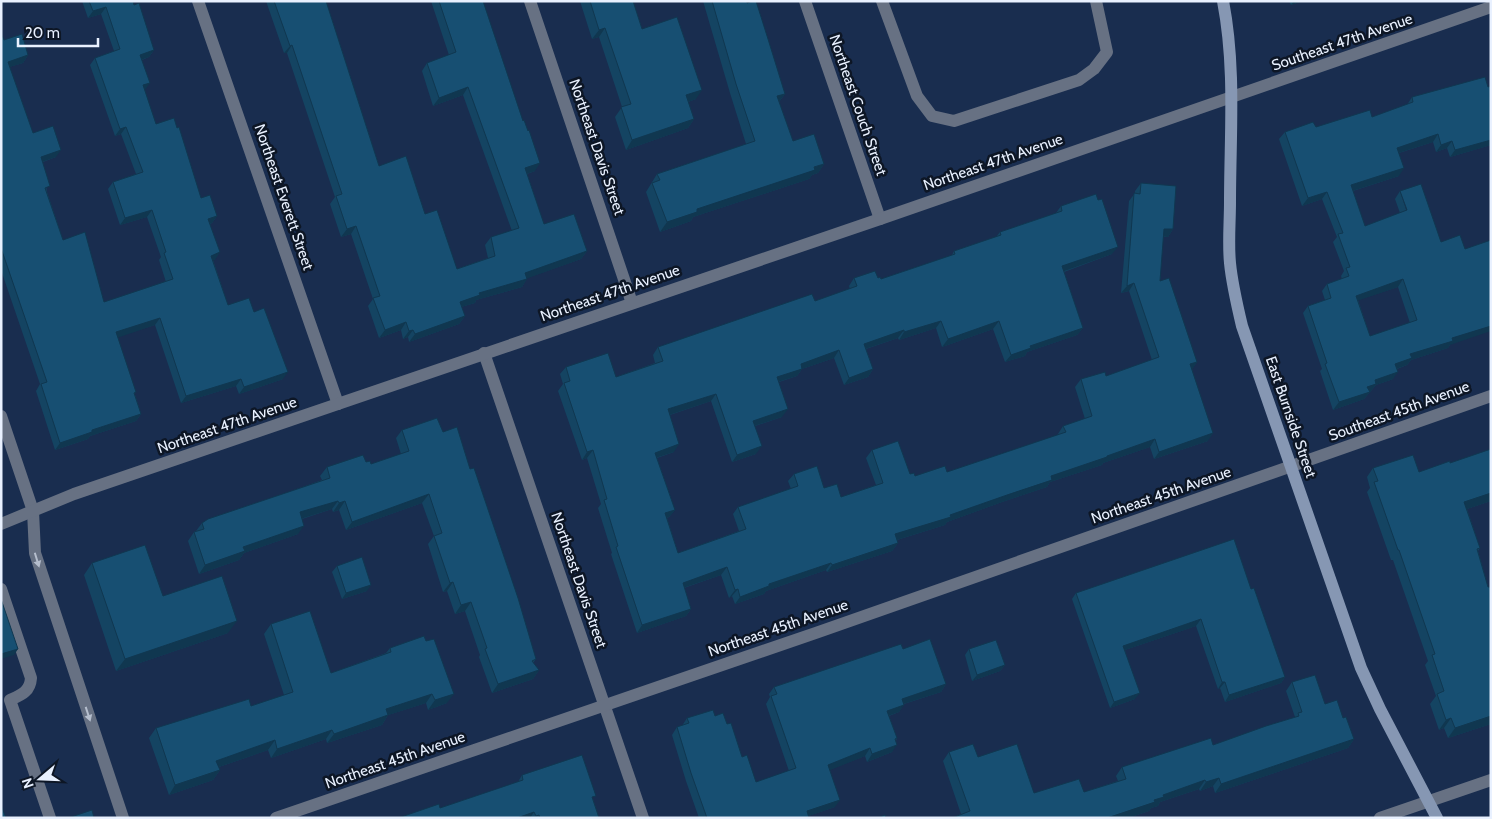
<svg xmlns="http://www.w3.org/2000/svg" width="1492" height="819" viewBox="0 0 1492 819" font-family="Cabin,sans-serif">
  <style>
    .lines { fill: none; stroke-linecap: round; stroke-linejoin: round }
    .service { stroke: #677183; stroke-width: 12 }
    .minor { stroke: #677183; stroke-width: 12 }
    .tertiary { stroke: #677183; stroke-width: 12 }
    .secondary { stroke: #8697b3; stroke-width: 12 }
    .wall { fill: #144462; fill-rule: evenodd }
    .shaded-wall { fill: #103750 }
    .building { fill: #174f72; stroke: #103750; fill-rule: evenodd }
    .oneway { fill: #b5becd }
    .labels { text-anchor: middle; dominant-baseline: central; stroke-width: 5; stroke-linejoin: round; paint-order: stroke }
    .street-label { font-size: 15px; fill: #e9f1ff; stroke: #0d1625 }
  </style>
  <rect width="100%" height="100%" fill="#192d4f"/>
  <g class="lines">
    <g class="service">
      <polyline points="882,1 917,96 932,116 954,121 1079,80 1094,69 1107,52 1096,1"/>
      <polyline points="33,511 35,553 123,818"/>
      <path d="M 1,589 L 31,678 C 30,692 21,695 10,700 L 50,818"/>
    </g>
    <g class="minor">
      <polyline points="198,1 338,404"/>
      <polyline points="530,1 632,303"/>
      <polyline points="805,1 880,219"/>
      <polyline points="484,353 643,818"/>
      <polyline points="1,416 33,511"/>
      <path d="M 276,818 C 682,680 1087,540 1491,396"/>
      <polyline points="1380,818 1491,780"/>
    </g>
    <polyline class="tertiary" points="1,524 74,494 880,219 1491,7"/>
    <path class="secondary" d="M 1223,1 C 1236,68 1230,135 1230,202 C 1230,222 1228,243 1230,263 C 1232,284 1237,305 1242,326 L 1361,668 L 1380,709 L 1437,818"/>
  </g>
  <g class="wall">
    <polygon points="82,1 133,1 154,50 149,57 142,60 144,90 156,124 201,198 217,216 212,223 210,224 215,260 213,260 228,305 254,312 283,379 239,394 236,386 181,403 155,325 117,337 141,414 136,421 90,436 88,439 55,450 36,391 40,384 1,270 1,33 4,40 28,55 23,63 9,67 33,133 56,157 43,162 47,192 63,240 104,302 166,282 159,260 161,257 147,217 120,225 108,189 113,182 136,174 121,134 115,136 90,65 95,58 114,51 101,14 88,18"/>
    <polygon points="266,1 326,1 379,166 425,214 457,269 488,258 485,245 491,237 512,231 463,95 433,106 422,71 427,63 449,55 431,1 483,1 535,171 527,174 544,224 587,251 581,259 527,278 522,287 476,300 475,303 461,307 465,316 459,324 409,342 408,337 403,339 401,330 379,338 368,306 373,299 351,234 341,237 330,204 335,197 287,53 284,53"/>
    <polygon points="580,1 633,1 642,29 696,99 688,102 694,119 688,128 626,150 615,117 622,107 599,37 592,39"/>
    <polygon points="703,1 747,1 785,94 779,102 793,141 824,164 818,173 812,175 809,179 693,217 691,221 660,232 646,192 657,174 746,144 730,93"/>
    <polygon points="1289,1 1303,1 1291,5"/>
    <path d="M 1491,86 L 1491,145 L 1450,157 L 1447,148 L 1436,152 L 1433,142 L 1399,153 L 1399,176 L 1353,191 L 1365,226 L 1400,213 L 1395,199 L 1400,191 L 1450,345 L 1448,348 L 1411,360 L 1407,365 L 1397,369 L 1393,379 L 1376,385 L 1364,399 L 1333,410 L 1320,371 L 1322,369 L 1303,313 L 1308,306 L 1325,300 L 1322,291 L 1327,284 L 1342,279 L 1341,276 L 1344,271 L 1333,242 L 1337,237 L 1322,199 L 1302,206 L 1279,139 L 1285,132 L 1316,127 L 1372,117 L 1407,105 L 1412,97 ZM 1398,287 L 1410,323 L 1370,336 L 1358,300 Z"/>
    <polygon points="1141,183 1173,229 1168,237 1163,237 1160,281 1197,362 1192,369 1208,441 1154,459 1150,447 1103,463 1102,465 1050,482 1047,487 1002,502 947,522 945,525 897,540 898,543 892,551 827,572 826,570 766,591 764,594 735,604 732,596 729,598 721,575 684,588 691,609 686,616 637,633 611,554 612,553 598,508 601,504 587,458 582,460 558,391 563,384 560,374 566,367 616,377 655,363 653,355 658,347 815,301 850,289 849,286 854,278 881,279 952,255 954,251 996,237 1000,232 1056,213 1061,206 1112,254 1064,272 1083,328 1077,335 1027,352 1025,356 1005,362 993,329 942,347 936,328 899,340 898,338 866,349 873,369 868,377 844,385 834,358 802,369 797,376 779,382 782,417 755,426 756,454 732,462 711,401 670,415 674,452 657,458 675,510 669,517 667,518 678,553 739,531 733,514 738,507 791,489 788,481 794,474 841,497 876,485 866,458 872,450 910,474 915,476 947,472 1058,435 1058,434 1063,426 1085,419 1075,387 1081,379 1106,376 1152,360 1129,291 1121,293 1129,201 1135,193 1135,191"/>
    <polygon points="402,430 443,432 470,469 536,659 533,663 539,670 533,679 492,693 479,657 480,655 465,611 455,614 447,591 443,592 428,544 434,536 422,503 346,530 339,510 333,512 332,509 302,519 298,534 244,553 239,560 199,574 188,541 194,532 196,531 202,523 322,480 320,476 327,467 366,462 371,464 401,454 396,438"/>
    <polygon points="1450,463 1491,501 1467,509 1480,548 1478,551 1488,587 1491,587 1491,724 1448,738 1444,728 1439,730 1430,704 1436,696 1425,665 1428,661 1393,560 1391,560 1367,492 1370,488 1367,477 1373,468 1419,472"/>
    <polygon points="92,563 163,596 228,633 116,671 84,575"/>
    <polygon points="337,566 367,591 342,599 332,572"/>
    <polygon points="1251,589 1285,677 1281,683 1225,702 1220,688 1218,689 1196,626 1125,650 1135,699 1110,708 1072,599 1076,593"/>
    <polygon points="271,624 331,673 386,653 390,648 447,703 428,710 426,703 388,715 382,725 327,743 326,739 271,758 268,750 219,767 220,770 213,780 169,795 149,738 156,728 251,706 284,695 264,634"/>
    <polygon points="903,649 946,684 941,692 904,704 899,712 889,716 897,738 892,752 867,762 865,756 829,770 835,807 808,816 809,818 699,818 686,781 672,735 677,727 682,726 687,718 715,716 727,724 742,757 756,782 789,771 766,704 770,697 769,694 774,687"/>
    <polygon points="969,649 1005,665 1000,671 972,681 965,655"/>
    <polygon points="1292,682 1325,704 1343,718 1354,739 1348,748 1215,793 1213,786 1200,791 1199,789 1160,802 1158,806 1151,808 1149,811 1128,818 952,818 961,814 943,761 949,752 978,757 1034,793 1084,792 1118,781 1116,776 1122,767 1213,745 1295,717 1286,691"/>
    <polygon points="522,775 593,799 599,818 400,818 440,808 518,782"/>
  </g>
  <g class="shaded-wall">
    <polygon points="1294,1 1303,1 1291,5"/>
    <polygon points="106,7 101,14 88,18 93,11"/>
    <polygon points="605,28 599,37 592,39 599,30"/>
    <polygon points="292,45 287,53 284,53 290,46"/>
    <polygon points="154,50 149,57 135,62 140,55"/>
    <polygon points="28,55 23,63 3,69 8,62"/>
    <polygon points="150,83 145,90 138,92 143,85"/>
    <polygon points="468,87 463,95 433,106 439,98"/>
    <polygon points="702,90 696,99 680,105 686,95"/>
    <polygon points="785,94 778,103 777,96"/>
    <polygon points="694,119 688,128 626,150 632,140"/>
    <polygon points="126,127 121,134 115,136 120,129"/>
    <polygon points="1438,134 1433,142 1392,155 1397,148"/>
    <polygon points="1491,140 1491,145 1450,157 1455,150"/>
    <polygon points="1452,141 1447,148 1436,152 1441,145"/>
    <polygon points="61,150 56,157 36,164 41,157"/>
    <polygon points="540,163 535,171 520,176 525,168"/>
    <polygon points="824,164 818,173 812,175 809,179 693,217 691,221 660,232 667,222 697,209"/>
    <polygon points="1404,168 1399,176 1346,193 1351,185"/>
    <polygon points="1327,192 1322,199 1302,206 1308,198"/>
    <polygon points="152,210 147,217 120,225 125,218"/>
    <polygon points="217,216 212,223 203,226 208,219"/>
    <polygon points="356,226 351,234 341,237 347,229"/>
    <polygon points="1164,229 1173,229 1168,237 1158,236"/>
    <polygon points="1118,247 1112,254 1056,274 1062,266"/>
    <polygon points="587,251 581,259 520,281 525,273"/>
    <polygon points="220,252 215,260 206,263 211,256"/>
    <polygon points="527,279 522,287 476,300 475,303 454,309 460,302 479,293"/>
    <polygon points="1403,279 1398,287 1351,303 1356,296"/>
    <polygon points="1134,283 1129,291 1121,293 1127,286"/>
    <polygon points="465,316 459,324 409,342 415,334"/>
    <polygon points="160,318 155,325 111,340 116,332"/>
    <polygon points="941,321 936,328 899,340 904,332"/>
    <polygon points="999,321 993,329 942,347 948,339"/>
    <polygon points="406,322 401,330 379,338 385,330"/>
    <polygon points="1491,326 1491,331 1450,345 1448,348 1411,360 1407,365 1390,371 1395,364 1410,354 1452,338"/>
    <polygon points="1083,328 1077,335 1027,352 1025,356 1005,362 1011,355 1030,346"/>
    <polygon points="413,330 408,337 403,339 409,331"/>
    <polygon points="904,330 898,338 859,351 864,344"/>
    <polygon points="839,350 834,358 802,369 797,376 771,384 777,377 801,364"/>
    <polygon points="1197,362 1192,370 1190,364"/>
    <polygon points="873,369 868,377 844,385 849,378"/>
    <polygon points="288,372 283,379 239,394 244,387"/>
    <polygon points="1398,372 1393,379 1376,385 1364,399 1333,410 1339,402 1367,387 1375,380"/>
    <polygon points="241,379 236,386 181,403 186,396"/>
    <polygon points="716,394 711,401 663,417 668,409"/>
    <polygon points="788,409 782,417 748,428 753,421"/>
    <polygon points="141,414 136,421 90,436 88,439 55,450 60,443 92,430"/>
    <polygon points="1213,433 1208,441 1154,459 1159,452"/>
    <polygon points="1155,439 1150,447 1103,463 1102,465 1050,482 1047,487 1002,502 947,522 945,525 890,542 895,534 950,515 1007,495 1051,476"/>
    <polygon points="679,444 674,452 649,460 655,453"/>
    <polygon points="762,446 756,454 732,462 737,455"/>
    <polygon points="593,450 587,458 582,460 587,452"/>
    <polygon points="1491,493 1491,501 1458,512 1464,502"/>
    <polygon points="429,494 422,503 346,530 352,522"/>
    <polygon points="338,501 332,509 294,521 300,512"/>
    <polygon points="345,501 339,510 333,512 339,503"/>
    <polygon points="675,510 669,517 659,521 665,513"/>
    <polygon points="304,526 298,534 244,553 239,560 199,574 205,565 243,547"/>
    <polygon points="898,543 892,551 827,572 832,565"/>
    <polygon points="831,563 826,570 766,591 764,594 735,604 740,597 769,584"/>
    <polygon points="727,567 721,575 677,590 683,583"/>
    <polygon points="453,582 447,591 443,592 450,583"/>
    <polygon points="371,585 367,591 342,599 346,593"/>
    <polygon points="738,589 732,596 729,598 735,590"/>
    <polygon points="471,602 465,611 455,614 461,605"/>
    <polygon points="691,609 686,616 637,633 642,625"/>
    <polygon points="1201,619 1196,626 1119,652 1123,646"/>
    <polygon points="237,621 228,633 116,671 125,659"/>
    <polygon points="18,649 14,655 1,659 1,654"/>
    <polygon points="1005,665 1000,671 972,681 977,675"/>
    <polygon points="539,670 533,679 492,693 498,684"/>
    <polygon points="1285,677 1281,683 1225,702 1229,695"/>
    <polygon points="1222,682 1225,682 1220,688 1218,689"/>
    <polygon points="946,684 941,692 897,706 902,699"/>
    <polygon points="1140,693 1135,699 1110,708 1114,702"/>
    <polygon points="432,694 426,703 379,718 386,709"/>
    <polygon points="454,694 447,703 428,710 435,700"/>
    <polygon points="904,705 899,712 882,718 887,711"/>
    <polygon points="388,715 382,725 327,743 334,734"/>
    <polygon points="1491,716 1491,724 1448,738 1455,728"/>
    <polygon points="1451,718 1444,728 1439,730 1446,720"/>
    <polygon points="332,730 326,739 271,758 277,749"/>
    <polygon points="1354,739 1348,748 1215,793 1221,784"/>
    <polygon points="275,740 268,750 210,770 216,761"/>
    <polygon points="897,745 892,752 867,762 872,754"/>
    <polygon points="870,748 865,756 823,773 828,765"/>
    <polygon points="220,770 213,780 169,795 175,785"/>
    <polygon points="1219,778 1213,786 1200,791 1206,782"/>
    <polygon points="1205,780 1199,789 1160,802 1158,806 1151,808 1149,811 1128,818 1107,818 1154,800 1163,795"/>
    <polygon points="840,800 835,807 803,818 807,811"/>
    <polygon points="534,812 530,818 517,818"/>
  </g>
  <g class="building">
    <polygon points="89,1 133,1 134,5 139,3 154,50 140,55 150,83 143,85 156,124 174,118 177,128 179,127 201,198 210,195 217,216 208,219 220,252 211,256 228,305 249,298 254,312 264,308 288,372 244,387 241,379 186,396 160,318 116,332 136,392 134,393 141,414 92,430 92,432 60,443 41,384 47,382 1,248 1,33 4,40 22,34 28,55 8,62 33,133 53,126 61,150 41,157 50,186 45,188 63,240 85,232 104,302 173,279 164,253 166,252 152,210 125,218 113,182 143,172 126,127 120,129 95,58 120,49 106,7 93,11"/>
    <polygon points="274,1 326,1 379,166 406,156 425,214 437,210 457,269 495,256 491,237 519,228 468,87 439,98 427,63 456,52 439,1 483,1 523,121 524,120 528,131 529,130 540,163 525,168 544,224 574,214 587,251 525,273 527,279 479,293 480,295 460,302 465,316 415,334 413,330 409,331 406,322 385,330 373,298 380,296 356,226 347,229 336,196 342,194 292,45 290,46"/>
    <polygon points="590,1 633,1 642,29 677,17 702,90 686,95 694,119 632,140 621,107 631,104 605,28 599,30"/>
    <polygon points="712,1 747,1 747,3 752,1 756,1 768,39 785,94 777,96 793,141 814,134 824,164 814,167 815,170 697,209 697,212 667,222 652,183 660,180 657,174 755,141 736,84"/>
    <path d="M 1485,77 L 1488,87 L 1491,86 L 1491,140 L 1455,150 L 1452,141 L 1441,145 L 1438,134 L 1397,148 L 1404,168 L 1351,185 L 1365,226 L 1407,210 L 1400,191 L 1421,184 L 1441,242 L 1460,235 L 1465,249 L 1491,240 L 1491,326 L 1452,338 L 1453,341 L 1410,354 L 1412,358 L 1395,364 L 1398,372 L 1375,380 L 1376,384 L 1367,387 L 1370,392 L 1339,402 L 1325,364 L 1327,363 L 1308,306 L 1331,298 L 1327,284 L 1349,276 L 1346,268 L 1350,267 L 1338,234 L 1343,233 L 1327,192 L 1308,198 L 1285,132 L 1313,122 L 1316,127 L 1370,110 L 1372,117 L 1413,102 L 1412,97 ZM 1403,279 L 1417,320 L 1370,336 L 1356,296 Z"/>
    <polygon points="1141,183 1176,186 1173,229 1164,229 1160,281 1169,278 1197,362 1190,364 1213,433 1159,452 1155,439 1107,456 1107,457 1051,476 1052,480 1007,495 950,515 951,517 895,534 898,543 832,565 831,563 769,584 769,586 740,597 738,589 735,590 727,567 683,583 691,609 642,625 616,547 618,546 604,500 607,499 593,450 587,452 564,383 570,381 566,367 608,353 616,377 663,361 658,347 812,294 815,301 857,286 854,278 875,271 878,278 880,277 881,279 955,254 954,251 1001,235 1000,232 1062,211 1061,206 1096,194 1098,200 1102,199 1118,247 1062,266 1083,328 1030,346 1031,348 1011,355 999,321 948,339 941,321 904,332 904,330 864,344 873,369 849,378 839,350 801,364 802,369 777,377 788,409 753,421 762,446 737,455 716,394 668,409 679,444 655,453 675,510 665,513 678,553 746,529 738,507 798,486 794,474 817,466 824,488 837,484 841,497 883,483 872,450 898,441 910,474 914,473 915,476 945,466 947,472 1066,432 1063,426 1092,416 1081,379 1105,372 1106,376 1159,357 1134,283 1127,286 1134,193 1140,194"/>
    <polygon points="437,418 443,432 457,427 470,469 474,468 518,598 536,659 532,661 539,670 498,684 485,649 487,648 471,602 461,605 453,582 450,583 434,536 442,533 429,494 352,522 345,501 339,503 338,501 300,512 304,526 243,547 245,551 205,565 194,532 204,529 202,523 208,519 330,478 327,467 363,455 366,462 370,461 371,464 409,451 402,430"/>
    <polygon points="1491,449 1491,493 1464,502 1480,548 1477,549 1488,587 1491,587 1491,716 1455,728 1451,718 1446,720 1437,694 1444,691 1432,655 1435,654 1399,550 1398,550 1374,482 1378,481 1373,468 1413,455 1419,472 1450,461 1450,463"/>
    <polygon points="1234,539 1251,589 1254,588 1285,677 1229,695 1225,682 1222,682 1201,619 1123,646 1140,693 1114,702 1076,593"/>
    <polygon points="145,545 163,596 222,576 237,621 125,659 92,563"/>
    <polygon points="362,557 371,585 346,593 337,566"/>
    <polygon points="1,599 18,649 1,654"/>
    <polygon points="310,611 331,673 391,652 390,648 424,636 426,641 434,639 454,694 435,700 432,694 386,709 388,715 334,734 332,730 277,749 275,740 216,761 220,770 175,785 156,728 249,699 251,706 293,692 271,624"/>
    <polygon points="930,639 946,684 902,699 904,705 887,711 897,738 895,739 897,745 872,754 870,748 828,765 840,800 807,811 809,818 707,818 691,773 677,727 689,723 687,718 713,710 715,716 723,713 727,724 731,723 742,757 747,755 756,782 796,768 771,696 777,694 774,687 901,644 903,649"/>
    <polygon points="996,640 1005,665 977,675 969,649"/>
    <polygon points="1315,675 1325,704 1337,700 1343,718 1346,717 1354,739 1221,784 1219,778 1206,782 1205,780 1163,795 1164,797 1154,800 1155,802 1107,818 952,818 970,811 949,752 973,744 978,757 1017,744 1034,793 1079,779 1084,792 1126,779 1122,767 1211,738 1213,745 1266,726 1299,716 1298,713 1302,712 1292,682"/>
    <polygon points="582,755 596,796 592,797 599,818 540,818 539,815 536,816 534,812 517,818 401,818 401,817 439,804 440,808 523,780 522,775"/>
    <polygon points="1,805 6,818 1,818"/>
    <polygon points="92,810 94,818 72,818 71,817"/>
    <polygon points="885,815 886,818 877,818"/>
  </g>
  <defs><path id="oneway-solid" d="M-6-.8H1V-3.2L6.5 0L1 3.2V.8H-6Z" transform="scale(1.25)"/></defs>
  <g class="oneway">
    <use href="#oneway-solid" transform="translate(37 560) rotate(73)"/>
    <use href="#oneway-solid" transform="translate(88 714) rotate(72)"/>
  </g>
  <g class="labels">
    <g class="street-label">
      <text transform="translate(1342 42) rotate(-19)">Southeast 47th Avenue</text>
      <text transform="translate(858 105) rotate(71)">Northeast Couch Street</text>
      <text transform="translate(597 147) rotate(71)">Northeast Davis Street</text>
      <text transform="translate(993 162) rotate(-19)">Northeast 47th Avenue</text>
      <text transform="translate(284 197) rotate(71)">Northeast Everett Street</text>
      <text transform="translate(610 293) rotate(-19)">Northeast 47th Avenue</text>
      <text transform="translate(1399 411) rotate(-20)">Southeast 45th Avenue</text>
      <text transform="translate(1291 417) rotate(71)">East Burnside Street</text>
      <text transform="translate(227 425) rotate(-19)">Northeast 47th Avenue</text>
      <text transform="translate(1161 495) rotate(-19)">Northeast 45th Avenue</text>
      <text transform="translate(579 580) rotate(71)">Northeast Davis Street</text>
      <text transform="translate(778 628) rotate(-19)">Northeast 45th Avenue</text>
      <text transform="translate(395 760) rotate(-19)">Northeast 45th Avenue</text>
    </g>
  </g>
  <rect width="1492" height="819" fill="none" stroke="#e9f1ff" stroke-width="5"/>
  <g transform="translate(40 779) rotate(251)" stroke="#0d1625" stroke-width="4" paint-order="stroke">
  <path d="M0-4L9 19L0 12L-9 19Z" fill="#e9f1ff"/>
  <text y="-8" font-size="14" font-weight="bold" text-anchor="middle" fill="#e9f1ff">N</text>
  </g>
  <path d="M18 38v8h80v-8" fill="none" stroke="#e9f1ff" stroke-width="2.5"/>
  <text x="25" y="38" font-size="15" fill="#e9f1ff" stroke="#0d1625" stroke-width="4" paint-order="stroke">20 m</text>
</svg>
